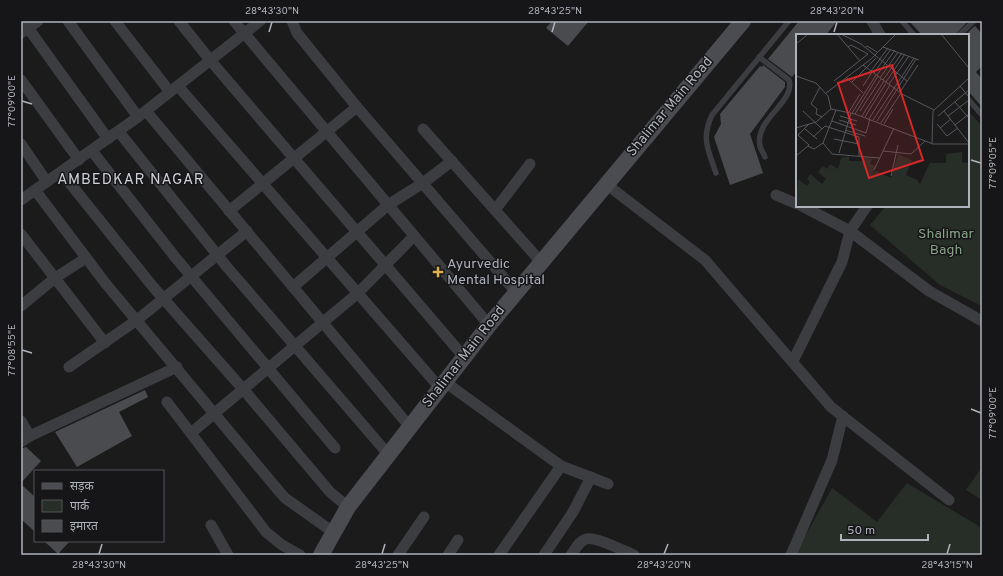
<svg xmlns="http://www.w3.org/2000/svg" width="1003" height="576" viewBox="0 0 1003 576" font-family="Overpass,'Noto Sans Devanagari',sans-serif">
  <style>
    .green { fill: #272e28 }
    .building { fill: #4a4b4f }
    .lines { fill: none; stroke-linecap: round; stroke-linejoin: round }
    .lane { stroke: #3c3d41; stroke-width: 5.5 }
    .street { stroke: #3c3d41; stroke-width: 11 }
    .secondary { stroke: #4a4c51; stroke-width: 16 }
    .ticks { fill: none; stroke: #aeb2bb; stroke-width: 1.5 }
    .poi-dot { fill: #e0b04f; stroke: #161517; stroke-width: 1.5 }
    .labels { text-anchor: middle; dominant-baseline: central; stroke-width: 3; stroke-linejoin: round; paint-order: stroke }
    .street-label { font-size: 14px; fill: #aeb2bb; stroke: #161517 }
    .park-label { font-size: 14px; fill: #88a38a; stroke: #161517 }
    .poi-label { font-size: 14px; fill: #aeb2bb; stroke: #161517; text-anchor: start }
    .neighbourhood-label { font-size: 15px; letter-spacing: 1px; fill: #cfd1d7; stroke: #161517 }
    .inset-road { fill: none; stroke: #56575c; stroke-width: 1 }
    .view { fill: #d62828; fill-opacity: 0.15; stroke: #d62828; stroke-width: 2 }
    .inset-edge { fill: none; stroke: #aeb2bb; stroke-width: 2 }
    .neatline { fill: none; stroke: #aeb2bb; stroke-width: 1.5 }
    .ticks-label { font-size: 10px; text-anchor: middle; fill: #aeb2bb }
  </style>
  <rect width="100%" height="100%" fill="#1b1b1c"/>
  <g class="green">
    <polygon points="968,111 982,126 982,306 940,285 870,225 886,206 968,206"/>
    <polygon points="982,467 982,500 966,490"/>
    <polygon points="907,483 982,528 982,555 795,555 832,488 877,522"/>
  </g>
  <g class="building">
    <polygon points="552,21 589,21 568,46 546,28"/>
    <polygon points="799,21 837,21 826,35 797,35 797,71 792,77 768,59"/>
    <polygon points="909,21 968,21 955,35 922,35"/>
    <polygon points="975,26 982,34 982,66 976,72 982,79 982,107 968,91 968,35 965,35"/>
    <polygon points="763,65 785,82 785,87 750,134 763,173 730,185 714,137 721,124 720,114 760,66 762,67"/>
    <polygon points="145,390 148,397 119,412 132,436 77,467 55,432"/>
    <polygon points="26,447 41,461 21,483 21,449"/>
    <polygon points="21,484 35,497 35,532 21,519"/>
    <polygon points="44,541 70,541 58,554"/>
  </g>
  <g class="lines">
    <g class="lane">
      <polyline points="902,21 914,35"/>
      <polyline points="959,35 974,21"/>
      <path d="M 759,57 L 789,80 C 796,102 754,119 760,146 C 761,150 764,154 765,157"/>
      <polyline points="968,99 982,115"/>
      <path d="M 716,173 C 708,150 701,138 712,115 L 789,21"/>
    </g>
    <g class="street">
      <polyline points="23,21 108,139"/>
      <polyline points="68,21 138,117"/>
      <polyline points="115,21 170,92"/>
      <polyline points="179,21 210,60 464,357"/>
      <polyline points="234,21 489,325"/>
      <polyline points="292,21 297,33 357,107 516,292"/>
      <polyline points="872,21 880,35"/>
      <polyline points="21,33 38,21"/>
      <polyline points="21,80 79,160"/>
      <polyline points="178,86 440,388"/>
      <polyline points="146,111 410,427"/>
      <polyline points="423,129 541,262"/>
      <polyline points="119,132 227,267 388,454"/>
      <polyline points="21,144 47,182"/>
      <polyline points="92,151 175,257 335,448"/>
      <polyline points="61,172 154,288 243,389 330,492 348,507"/>
      <polyline points="606,184 705,260 831,407 949,500"/>
      <polyline points="35,190 106,284 278,490 285,498 333,532"/>
      <polyline points="776,195 797,204"/>
      <polyline points="21,200 138,117 260,21"/>
      <polyline points="802,206 850,231 929,291 982,321"/>
      <polyline points="495,210 530,164"/>
      <polyline points="229,211 357,107"/>
      <polyline points="21,234 105,343"/>
      <polyline points="293,287 388,205 423,183 452,161"/>
      <polyline points="21,306 55,278 86,258"/>
      <polyline points="793,361 842,262 850,231 867,206"/>
      <polyline points="69,367 137,320 247,231"/>
      <polyline points="445,382 561,466 608,484"/>
      <polyline points="167,402 266,532 282,545 300,555"/>
      <polyline points="21,421 30,436"/>
      <polyline points="191,433 358,293 414,236"/>
      <polyline points="21,442 30,436 177,367"/>
      <polyline points="211,525 228,555"/>
      <polyline points="398,555 424,517"/>
      <polyline points="448,555 458,540"/>
      <polyline points="499,555 561,466"/>
      <polyline points="544,555 573,512 591,477"/>
      <path d="M 571,555 C 575,550 579,541 586,539 C 595,536 624,551 634,555"/>
      <polyline points="791,555 832,460 843,416"/>
    </g>
    <polyline class="secondary" points="321,555 348,507 489,325 743,21"/>
  </g>
  <path class="ticks" d="M 269,32 L 272,22M 552,32 L 555,22M 834,32 L 837,22M 22,101 L 32,104M 971,160 L 981,163M 22,350 L 32,353M 971,409 L 981,413M 99,554 L 102,544M 382,554 L 385,544M 664,554 L 668,544M 947,554 L 950,544"/>
  <path class="poi-dot" d="M436 266h4v4h4v4h-4v4h-4v-4h-4v-4h4z"/>
  <g class="labels">
    <g class="street-label">
      <text transform="translate(670 107) rotate(-50)">Shalimar Main Road</text>
      <text transform="translate(464 357) rotate(-52)">Shalimar Main Road</text>
    </g>
    <g class="park-label">
      <text x="946" y="234">Shalimar<tspan x="946" dy="16">Bagh</tspan></text>
    </g>
    <g class="poi-label">
      <text x="447" y="264">Ayurvedic<tspan x="447" dy="16">Mental Hospital</tspan></text>
    </g>
    <g class="neighbourhood-label">
      <text x="131" y="180">AMBEDKAR NAGAR</text>
    </g>
  </g>
  <g transform="translate(796 34)">
    <rect width="173" height="173" fill="#1b1b1c"/>
    <path d="M 166,118 L 166,128 L 172,129 L 173,173 L 2,173 L 0,168 L 2,145 L 11,152 L 14,148 L 11,145 L 14,140 L 26,150 L 30,145 L 22,138 L 27,132 L 31,135 L 34,130 L 42,135 L 45,124 L 53,122 L 53,127 L 66,127 L 67,123 L 76,125 L 74,130 L 79,132 L 77,140 L 80,137 L 95,144 L 102,120 L 116,126 L 110,141 L 121,146 L 124,150 L 134,129 L 150,129 L 150,120 Z" fill="#272e28"/>
    <path class="inset-road" d="M 41,0 L 52,13 L 55,11 L 72,20M 45,0 L 65,10 L 111,47M 145,0 L 173,34M 0,10 L 12,0M 52,13 L 64,27M 87,13 L 123,26M 69,14 L 71,12 L 81,18M 67,31 L 106,60 L 138,76M 75,37 L 92,14M 78,39 L 95,15M 81,41 L 99,16M 0,42 L 20,49 L 32,62 L 35,75 L 59,80 L 137,110 L 173,110M 50,43 L 67,59M 84,44 L 102,18M 87,46 L 106,19M 38,47 L 72,20M 56,48 L 80,24M 90,48 L 109,20M 93,50 L 113,22M 67,52 L 76,38M 164,52 L 173,63M 24,53 L 15,70 L 21,75 L 20,80 L 26,83M 104,58 L 122,31M 30,59 L 75,25 L 100,0M 159,68 L 172,83M 40,76 L 27,109 L 36,120 L 83,124M 7,77 L 26,95 L 29,92 L 63,103 L 63,122M 64,77 L 85,45M 148,77 L 173,109M 53,78 L 64,60M 56,79 L 80,41M 59,80 L 82,42M 44,82 L 61,87M 66,82 L 88,47M 142,82 L 173,56M 152,82 L 173,66M 69,83 L 90,49M 73,85 L 94,51M 43,86 L 60,91M 77,86 L 118,24M 36,87 L 70,99M 81,87 L 120,25M 85,89 L 105,59M 88,90 L 97,75M 141,90 L 151,102 L 162,94M 159,91 L 173,80M 0,94 L 20,88 L 35,75M 144,94 L 155,85M 9,95 L 21,105M 49,96 L 69,102M 70,99 L 74,85M 17,103 L 26,95M 38,105 L 63,110M 136,109 L 137,77 L 173,44M 12,112 L 18,115 L 27,109M 87,117 L 115,120 L 129,107M 43,119 L 55,79M 0,122 L 13,111 L 2,101 L 13,90M 78,136 L 98,94M 95,142 L 102,111"/>
    <path class="view" d="M 96,31 L 127,126 L 73,144 L 42,49 Z"/>
    <rect width="173" height="173" class="inset-edge"/>
  </g>
  <rect width="1003" height="576" fill="none" stroke="#161517" stroke-width="44"/>
  <rect x="34" y="470" width="130" height="72" fill="#161517" stroke="#535459"/>
  <rect x="42" y="483" width="20" height="6" fill="#4a4c51" stroke="#535459"/>
  <text x="70" y="490" font-size="12" fill="#aeb2bb">सड़क</text>
  <rect x="42" y="500" width="20" height="12" fill="#272e28" stroke="#535459"/>
  <text x="70" y="510" font-size="12" fill="#aeb2bb">पार्क</text>
  <rect x="42" y="520" width="20" height="12" fill="#4a4b4f" stroke="#535459"/>
  <text x="70" y="530" font-size="12" fill="#aeb2bb">इमारत</text>
  <path d="M841 534v6h87v-6" fill="none" stroke="#aeb2bb" stroke-width="2"/>
  <text x="847" y="534" font-size="12" fill="#aeb2bb" stroke="#161517" stroke-width="3" paint-order="stroke">50 m</text>
  <rect x="22" y="22" width="959" height="532" class="neatline"/>
  <g class="ticks-label">
    <text x="272" y="14">28°43'30"N</text>
    <text x="555" y="14">28°43'25"N</text>
    <text x="837" y="14">28°43'20"N</text>
    <text transform="translate(11 101) rotate(-90)" y="4">77°09'00"E</text>
    <text transform="translate(992 163) rotate(-90)" y="4">77°09'05"E</text>
    <text transform="translate(11 350) rotate(-90)" y="4">77°08'55"E</text>
    <text transform="translate(992 413) rotate(-90)" y="4">77°09'00"E</text>
    <text x="99" y="568">28°43'30"N</text>
    <text x="382" y="568">28°43'25"N</text>
    <text x="664" y="568">28°43'20"N</text>
    <text x="947" y="568">28°43'15"N</text>
  </g>
</svg>
